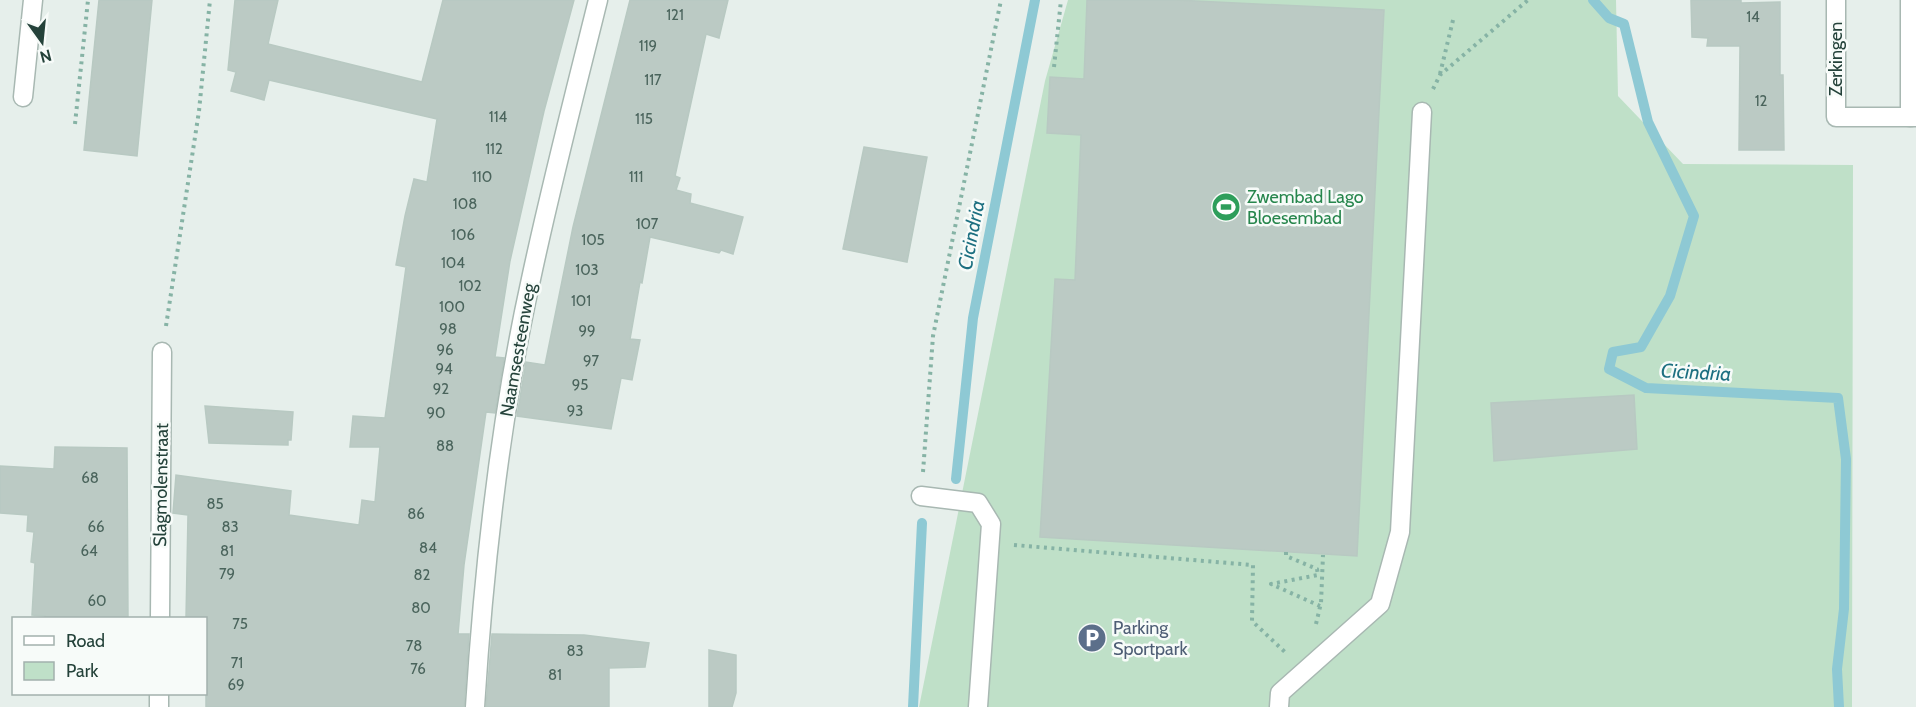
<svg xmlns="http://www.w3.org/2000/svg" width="1916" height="707" viewBox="0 0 1916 707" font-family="Cabin,sans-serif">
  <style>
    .green { fill: #bfe0c8 }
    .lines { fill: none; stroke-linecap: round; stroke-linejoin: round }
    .stream { stroke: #8ec9d4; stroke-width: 10 }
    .building { fill: #bbcac4; stroke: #b8c9c2; stroke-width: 1.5 }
    .minor-casing { stroke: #a8b8b2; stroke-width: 21 }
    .path { stroke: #86b3a5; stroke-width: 4; stroke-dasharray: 3 4.5; stroke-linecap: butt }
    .minor { stroke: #fff; stroke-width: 18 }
    .labels { text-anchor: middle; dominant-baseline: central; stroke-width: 5; stroke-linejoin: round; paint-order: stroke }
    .number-label { font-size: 15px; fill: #4a645c }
    .street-label { font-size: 18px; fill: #24423a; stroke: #f7fbf9 }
    .leisure-label { font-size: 18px; fill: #27864d; stroke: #f7fbf9; text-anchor: start }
    .service-label { font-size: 18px; fill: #4e5e75; stroke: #f7fbf9; text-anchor: start }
    .water-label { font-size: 20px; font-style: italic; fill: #1c6f80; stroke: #f7fbf9 }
  </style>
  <rect width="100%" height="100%" fill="#e6efeb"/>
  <polygon class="green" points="1068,0 1616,0 1618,96 1683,164 1853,165 1852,707 919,707 1045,81"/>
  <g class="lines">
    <g class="stream">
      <polyline points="1593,0 1609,18 1624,24 1648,122 1694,216 1670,296 1641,347 1613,352 1609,369 1646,388 1838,398 1846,459 1844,609 1837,669 1839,707"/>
      <polyline points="956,479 973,318 1035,0"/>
      <polyline points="913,707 922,523"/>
    </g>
  </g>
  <g class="building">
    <polygon points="99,0 152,0 137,156 84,150"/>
    <polygon points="235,0 278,0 268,44 422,82 443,0 574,0 544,111 510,261 495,357 504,358 495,413 486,412 464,565 458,634 469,634 464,707 206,707 206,618 186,618 188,515 173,513 176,475 291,491 289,515 359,525 362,500 375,502 380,447 350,447 353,416 385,418 406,267 396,265 405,216 414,179 427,182 437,119 269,80 264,100 231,91 236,72 228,70"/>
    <polygon points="630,0 728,0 719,38 706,34 675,176 680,178 676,190 691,194 690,203 743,217 733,254 721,250 719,253 650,237 642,283 640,282 630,339 640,340 632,380 621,378 611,429 517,416 526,362 545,365 573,227"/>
    <polygon points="1087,0 1175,0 1384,10 1357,556 1040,537 1055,279 1075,280 1081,135 1047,133 1050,77 1084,79"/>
    <polygon points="1691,0 1741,0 1741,3 1780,2 1780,75 1783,75 1784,150 1739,150 1740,46 1707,46 1708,38 1692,37"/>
    <polygon points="864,147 927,157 907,262 843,249"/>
    <polygon points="1634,395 1637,449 1494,461 1491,403"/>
    <polygon points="205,406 293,412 291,440 288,440 288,445 209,443"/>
    <polygon points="55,447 127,448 128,618 45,618 45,616 32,615 35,563 31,562 34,532 27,531 28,515 0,513 0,466 54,469"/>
    <polygon points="492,634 584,635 649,643 645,667 609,668 609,707 486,707"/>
    <polygon points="709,650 736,655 736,693 732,707 709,707"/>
  </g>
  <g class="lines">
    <g class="minor-casing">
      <g id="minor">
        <polyline points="1836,0 1836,117 1916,117"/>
        <polyline points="23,97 33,0"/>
        <polyline points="1910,117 1910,0"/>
        <polyline points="921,496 978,503 991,524 978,707"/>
        <polyline points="160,618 162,352"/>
        <polyline points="159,707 159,694"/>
        <path d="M 475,707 C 484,564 500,419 531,279 C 551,185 575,93 598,0"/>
        <polyline points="1279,707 1280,693 1380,604 1400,532 1422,112"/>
      </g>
    </g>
    <g class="path">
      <polyline points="1054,67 1061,0"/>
      <polyline points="1440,74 1454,16"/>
      <polyline points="1433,89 1440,75 1528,0"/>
      <polyline points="75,124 88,0"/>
      <polyline points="166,326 199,111 210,0"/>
      <polyline points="923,472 933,336 1001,0"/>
      <polyline points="1014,545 1253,565 1252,621 1287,654"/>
      <polyline points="1286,552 1286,556 1317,569 1318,575 1271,584 1320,606"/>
      <polyline points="1316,624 1321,603 1323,555"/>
    </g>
    <use href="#minor" class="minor"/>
  </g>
  <defs>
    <g id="stadium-disc" transform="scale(1.5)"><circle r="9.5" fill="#2e9e5b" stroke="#f7fbf9"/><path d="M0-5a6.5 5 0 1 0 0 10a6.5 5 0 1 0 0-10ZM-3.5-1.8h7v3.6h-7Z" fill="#fff"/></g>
    <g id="parking-disc" transform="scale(1.5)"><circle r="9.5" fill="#5c6f8a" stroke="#f7fbf9"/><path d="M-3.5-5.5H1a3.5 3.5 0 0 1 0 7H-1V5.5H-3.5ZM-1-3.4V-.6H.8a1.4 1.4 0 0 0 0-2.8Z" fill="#fff"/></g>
  </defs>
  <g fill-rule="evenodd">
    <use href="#stadium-disc" x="1226" y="207"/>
    <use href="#parking-disc" x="1092" y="638"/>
  </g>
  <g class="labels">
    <g class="number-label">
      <text x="675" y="15">121</text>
      <text x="1753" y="17">14</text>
      <text x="648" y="46">119</text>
      <text x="653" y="80">117</text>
      <text x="1761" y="101">12</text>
      <text x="498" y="117">114</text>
      <text x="644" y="119">115</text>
      <text x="494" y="149">112</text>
      <text x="482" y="177">110</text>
      <text x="636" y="177">111</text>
      <text x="465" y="204">108</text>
      <text x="647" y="224">107</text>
      <text x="463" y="235">106</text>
      <text x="593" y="240">105</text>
      <text x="453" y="263">104</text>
      <text x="587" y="270">103</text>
      <text x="470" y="286">102</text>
      <text x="581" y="301">101</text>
      <text x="452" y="307">100</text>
      <text x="448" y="329">98</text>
      <text x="587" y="331">99</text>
      <text x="445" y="350">96</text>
      <text x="591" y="361">97</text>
      <text x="444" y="369">94</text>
      <text x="580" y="385">95</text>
      <text x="441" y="389">92</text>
      <text x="575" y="411">93</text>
      <text x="436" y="413">90</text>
      <text x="445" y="446">88</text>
      <text x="90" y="478">68</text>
      <text x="215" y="504">85</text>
      <text x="416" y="514">86</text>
      <text x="96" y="527">66</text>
      <text x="230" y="527">83</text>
      <text x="428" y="548">84</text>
      <text x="89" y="551">64</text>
      <text x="227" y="551">81</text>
      <text x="227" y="574">79</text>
      <text x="422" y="575">82</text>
      <text x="97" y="601">60</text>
      <text x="421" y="608">80</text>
      <text x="240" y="624">75</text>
      <text x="414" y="646">78</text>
      <text x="575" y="651">83</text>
      <text x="237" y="663">71</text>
      <text x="418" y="669">76</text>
      <text x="555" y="675">81</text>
      <text x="236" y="685">69</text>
    </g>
    <g class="street-label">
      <text transform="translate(1836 59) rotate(-90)">Zerkingen</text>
      <text transform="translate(518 350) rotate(-80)">Naamsesteenweg</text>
      <text transform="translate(161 485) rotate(-89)">Slagmolenstraat</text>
    </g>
    <g class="leisure-label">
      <text x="1247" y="197">Zwembad Lago<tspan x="1247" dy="21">Bloesembad</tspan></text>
    </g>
    <g class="service-label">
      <text x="1113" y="628">Parking<tspan x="1113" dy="21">Sportpark</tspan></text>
    </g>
    <g class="water-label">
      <text transform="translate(971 235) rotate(-79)">Cicindria</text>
      <text transform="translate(1696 372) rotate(3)">Cicindria</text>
    </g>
  </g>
  <rect x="12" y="617" width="195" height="78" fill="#f7fbf9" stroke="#a3b1ad" stroke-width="1.5"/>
  <rect x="24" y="636" width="30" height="9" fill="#ffffff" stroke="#a3b1ad" stroke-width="1.5"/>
  <text x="66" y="647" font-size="18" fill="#24423a">Road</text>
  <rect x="24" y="662" width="30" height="18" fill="#bfe0c8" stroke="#a3b1ad" stroke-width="1.5"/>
  <text x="66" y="677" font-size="18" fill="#24423a">Park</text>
  <g transform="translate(42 42) rotate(165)" stroke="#f7fbf9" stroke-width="4.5" paint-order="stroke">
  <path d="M0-4.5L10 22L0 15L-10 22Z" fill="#24423a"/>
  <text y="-9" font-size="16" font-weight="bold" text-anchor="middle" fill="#24423a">N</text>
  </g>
</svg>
